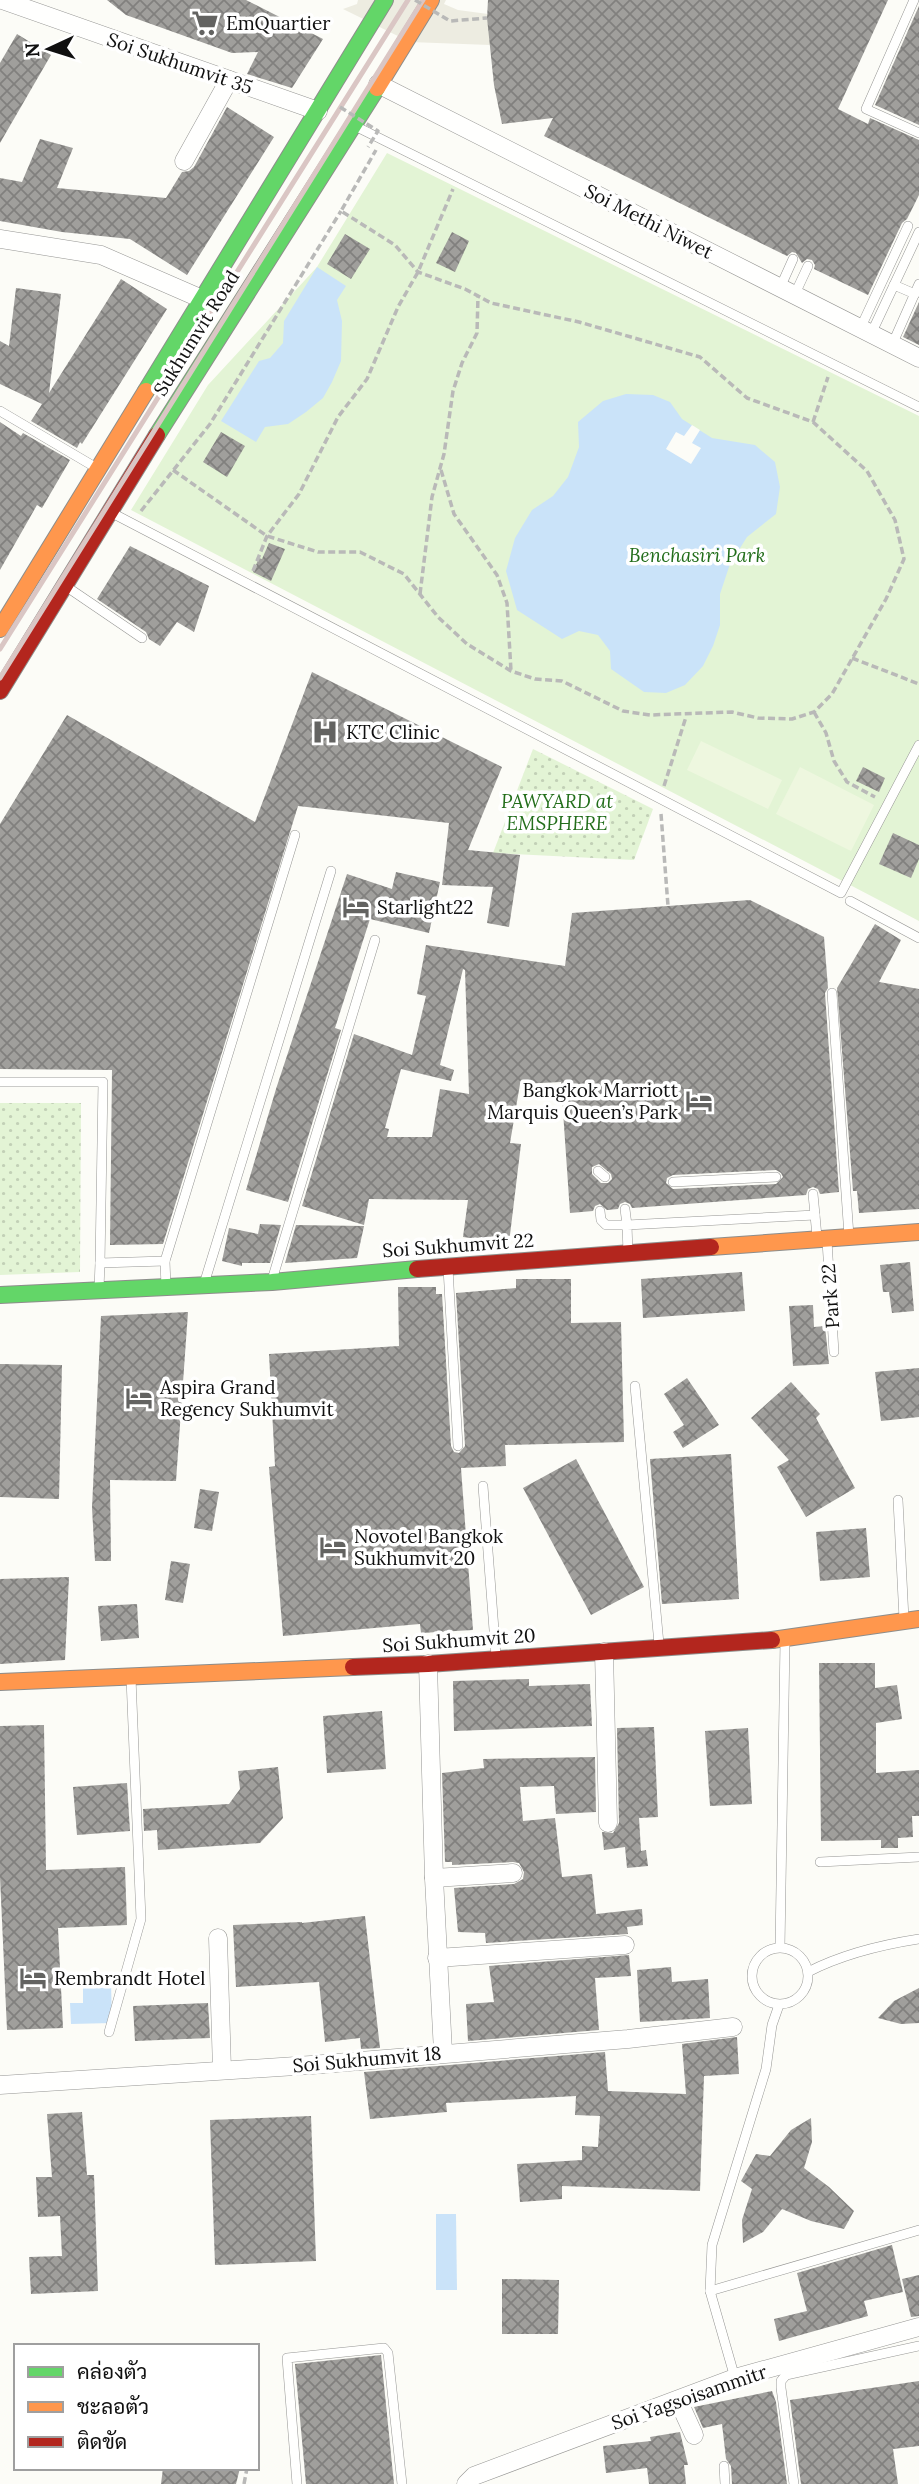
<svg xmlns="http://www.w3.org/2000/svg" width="919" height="2484" viewBox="0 0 919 2484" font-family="Lora,Sarabun,serif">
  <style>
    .grass { fill: url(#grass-dots) }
    .park { fill: #e3f4d5 }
    .pitch { fill: #eef7df }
    .plaza { fill: #edece1 }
    .water { fill: #cae3f9 }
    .pier { fill: #fcfcf7 }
    .building { fill: url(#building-cross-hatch); fill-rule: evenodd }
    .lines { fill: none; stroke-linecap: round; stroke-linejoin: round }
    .lane-casing { stroke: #969694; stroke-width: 10 }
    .street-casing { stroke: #969694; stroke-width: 19 }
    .fast-casing { stroke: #8d8d8b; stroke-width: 18 }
    .slow-casing { stroke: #8d8d8b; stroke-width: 18 }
    .jam-casing { stroke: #8d8d8b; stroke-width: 18 }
    .path { stroke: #b9b9b8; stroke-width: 3.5; stroke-dasharray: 7 3.5; stroke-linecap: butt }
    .lane { stroke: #fffffe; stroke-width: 9 }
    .street { stroke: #fffffe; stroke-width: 18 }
    .fast { stroke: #63d668; stroke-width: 16 }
    .slow { stroke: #ff974d; stroke-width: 16 }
    .jam { stroke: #b3261e; stroke-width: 16 }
    .rail { stroke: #dac6c4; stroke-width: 5 }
    .path-bridge { stroke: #b9b9b8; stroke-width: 3.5; stroke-dasharray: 7 3.5; stroke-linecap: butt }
    .labels { text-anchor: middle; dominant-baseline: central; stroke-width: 7; stroke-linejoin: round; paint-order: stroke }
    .poi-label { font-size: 19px; fill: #101010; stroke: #fff; text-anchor: start }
    .street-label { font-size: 19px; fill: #101010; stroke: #fff }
    .park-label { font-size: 19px; font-style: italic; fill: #236e1b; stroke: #fff }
  </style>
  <defs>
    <pattern id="grass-dots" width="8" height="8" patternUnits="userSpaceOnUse" patternTransform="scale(1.75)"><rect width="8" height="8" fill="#e3f4d5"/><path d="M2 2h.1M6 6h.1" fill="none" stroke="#c2d0b6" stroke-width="1.8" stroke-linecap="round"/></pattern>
    <pattern id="building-cross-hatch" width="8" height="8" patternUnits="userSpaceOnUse" patternTransform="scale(1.75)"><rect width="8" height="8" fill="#a09f9c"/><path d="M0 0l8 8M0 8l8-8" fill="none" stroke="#81807e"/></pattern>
  </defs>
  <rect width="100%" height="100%" fill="#fcfcf7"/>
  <g class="grass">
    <polygon points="533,749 653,809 634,860 493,853"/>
    <polygon points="0,1103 81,1103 80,1272 0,1275"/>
  </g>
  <polygon class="park" points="387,153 919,416 919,921 131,510 208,385 317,267"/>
  <g class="pitch">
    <polygon points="701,741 782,780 768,809 687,770"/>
    <polygon points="800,767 874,805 851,851 776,814"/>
  </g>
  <polygon class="plaza" points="358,0 446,0 444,4 458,10 488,14 490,45 410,42 343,9 357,4"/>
  <g class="water">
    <polygon points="317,267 346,286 337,300 342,321 341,361 332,382 323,398 306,412 288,424 265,427 256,442 221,421 259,361 270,358 283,343 284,321"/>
    <polygon points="626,394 653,395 670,402 682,419 712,438 755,445 775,462 780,487 776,514 747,537 730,564 720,594 720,625 713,646 703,666 685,685 666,693 644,692 611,669 610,651 598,635 579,631 562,639 517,610 506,571 515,538 532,510 553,496 568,477 579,447 578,422 603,401"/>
    <polygon points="111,1982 112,2023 71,2024 70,2003 83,2003 83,1983"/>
    <polygon points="436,2214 456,2214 457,2290 436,2290"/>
  </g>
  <polygon class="pier" points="692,425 700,430 692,443 701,448 691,464 666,449 676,432 684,436"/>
  <g class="building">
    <polygon points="107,0 246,0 323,39 292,88 247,74 258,52 232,53 126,15"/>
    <polygon points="488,0 888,0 838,109 868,124 870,118 919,140 919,195 907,219 902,223 868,295 814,269 815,265 812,260 807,259 802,263 796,253 792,252 787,256 544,136 553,118 502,124 494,85 487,18"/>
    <polygon points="919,6 919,125 875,105"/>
    <polygon points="17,34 51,55 0,143 0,63"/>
    <polygon points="227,107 274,137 187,275 130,239 62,232 0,221 0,178 22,182 40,139 73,148 57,188 166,198 182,172 189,171 194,167"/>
    <polygon points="452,232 469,241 455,272 436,263"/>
    <polygon points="345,234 370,249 351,279 327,264"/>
    <polygon points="121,279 167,309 82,444 80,442 77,448 31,421 42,404 0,384 0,341 9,346 16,288 61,294 49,393"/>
    <polygon points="919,302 919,345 903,337"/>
    <polygon points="0,422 21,436 23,433 70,460 42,508 37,505 0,570"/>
    <polygon points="221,432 245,446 227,477 203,462"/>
    <polygon points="269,543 285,549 271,581 253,572 259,558 262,559"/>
    <polygon points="130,546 209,586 194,632 177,622 160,646 149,639 146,632 97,599"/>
    <polygon points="312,672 502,767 468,850 520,855 509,927 487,923 493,887 442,885 449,823 298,806 163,1244 110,1245 112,1070 0,1069 0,824 67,715 255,822"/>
    <polygon points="863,767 885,778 879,792 856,781"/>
    <polygon points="893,833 919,845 919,859 911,878 879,864"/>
    <polygon points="396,872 440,882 429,933 370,919 335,1028 341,1030 288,1202 246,1190 276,1089 347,874 392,889"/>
    <path d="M 750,900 L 824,937 L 828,988 L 825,993 L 839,1192 L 820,1194 L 818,1189 L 813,1187 L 808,1189 L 806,1195 L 632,1208 L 630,1204 L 625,1202 L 620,1204 L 618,1209 L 607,1210 L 600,1204 L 595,1206 L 593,1211 L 570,1213 L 561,1082 L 520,1084 L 510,1143 L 521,1144 L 509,1243 L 463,1237 L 468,1200 L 369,1199 L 364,1225 L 302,1206 L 354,1034 L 412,1055 L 426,996 L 417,994 L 426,945 L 565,966 L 572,913 ZM 463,969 L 465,970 L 469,1094 L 440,1089 L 432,1137 L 387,1137 L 389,1129 L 385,1128 L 401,1069 L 451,1081 L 454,1070 L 440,1065 ZM 599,1164 L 611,1174 L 612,1179 L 608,1183 L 601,1183 L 592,1174 L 592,1167 ZM 776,1170 L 781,1173 L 783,1177 L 776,1184 L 673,1189 L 666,1183 L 667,1178 L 673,1175 Z"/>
    <polygon points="875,924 901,940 879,982 919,989 919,1209 859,1213 857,1191 853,1191 837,988"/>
    <polygon points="260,1224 281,1225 270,1263 242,1263 242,1266 222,1261 229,1228 258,1234"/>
    <polygon points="296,1225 364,1226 357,1258 285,1263"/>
    <polygon points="910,1262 914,1311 892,1313 889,1292 883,1292 880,1265"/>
    <polygon points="742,1272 745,1311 643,1318 641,1279"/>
    <polygon points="516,1279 571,1279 571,1323 621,1322 624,1442 505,1445 506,1466 461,1468 473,1630 421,1633 420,1624 283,1636 269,1467 275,1466 269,1354 399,1346 398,1287 436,1287 436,1294 442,1294 451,1446 454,1452 459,1453 465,1446 456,1293 516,1288"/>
    <polygon points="813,1305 814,1327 825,1326 829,1364 793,1366 789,1306"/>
    <polygon points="188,1312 176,1481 110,1480 111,1561 95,1561 92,1508 101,1316"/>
    <polygon points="0,1364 62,1365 59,1499 0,1497"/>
    <polygon points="919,1368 919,1417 881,1421 875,1372"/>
    <polygon points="687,1378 719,1425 683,1448 673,1432 684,1425 664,1394"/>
    <polygon points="791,1382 820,1414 816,1418 855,1488 806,1517 777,1467 789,1460 751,1418"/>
    <polygon points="731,1454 739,1599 662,1604 650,1459"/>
    <polygon points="576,1459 644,1587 591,1615 523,1488"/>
    <polygon points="200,1489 219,1492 212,1531 194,1528"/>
    <polygon points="866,1528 870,1577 820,1581 816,1532"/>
    <polygon points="171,1561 190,1564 183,1603 165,1600"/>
    <polygon points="69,1577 65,1660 0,1664 0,1579"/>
    <polygon points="137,1604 139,1638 101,1641 98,1606"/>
    <polygon points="819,1663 875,1663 875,1688 897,1685 902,1719 876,1723 876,1773 919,1770 919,1816 912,1816 913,1837 898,1838 898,1848 881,1848 881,1840 821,1841"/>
    <polygon points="529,1679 529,1686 590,1684 592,1726 454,1731 453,1681"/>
    <polygon points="382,1711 386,1769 327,1773 323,1716"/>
    <polygon points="44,1725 46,1870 125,1867 127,1925 58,1928 63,2028 7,2030 0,1877 0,1726"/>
    <polygon points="654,1727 658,1817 639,1818 641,1851 646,1850 648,1866 627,1868 625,1847 604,1850 602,1832 613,1833 619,1823 617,1728"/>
    <polygon points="748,1728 752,1804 710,1806 705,1731"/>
    <polygon points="595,1757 596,1812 556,1814 554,1786 520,1787 523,1821 555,1818 562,1877 592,1874 596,1914 642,1909 643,1925 627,1927 628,1934 486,1943 485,1933 458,1932 454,1888 514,1884 523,1879 524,1872 519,1863 513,1862 452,1865 452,1862 445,1862 442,1773 484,1768 483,1759"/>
    <polygon points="278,1767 283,1818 260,1843 158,1850 157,1830 144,1831 143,1809 229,1804 240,1789 238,1771"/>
    <polygon points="127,1783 130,1831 77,1835 73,1787"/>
    <polygon points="365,1916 380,2048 361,2049 360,2038 325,2042 319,1982 236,1987 233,1925 302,1922 302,1923"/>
    <polygon points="629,1955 631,1976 595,1978 599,2030 468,2041 466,2004 494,2002 489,1966"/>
    <polygon points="671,1967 672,1982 708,1979 710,2018 640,2022 637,1970"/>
    <polygon points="919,1988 919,2023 901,2024 878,2018 894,2001"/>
    <polygon points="208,2003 210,2038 135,2041 133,2006"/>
    <polygon points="737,2037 739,2074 704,2076 700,2191 562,2186 562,2199 520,2202 517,2164 582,2160 582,2146 598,2147 600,2116 575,2115 576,2096 446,2103 447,2112 370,2119 364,2072 605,2052 608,2091 686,2094 682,2044"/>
    <polygon points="82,2112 87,2175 94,2175 98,2291 31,2294 29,2257 62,2256 60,2216 38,2217 36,2177 52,2177 47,2114"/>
    <polygon points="311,2116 316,2261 215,2265 210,2120"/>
    <polygon points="811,2118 812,2142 804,2168 829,2187 854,2211 844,2229 811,2221 782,2209 763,2232 743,2243 742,2220 752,2189 741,2181 756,2154 770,2156 791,2130"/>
    <polygon points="892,2245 903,2292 864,2301 868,2316 779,2341 774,2319 807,2311 797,2273"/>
    <polygon points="919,2275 919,2316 911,2317 902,2279"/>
    <polygon points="502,2279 559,2280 558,2334 502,2334"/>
    <polygon points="381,2355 394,2484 306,2484 295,2364"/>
    <polygon points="919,2381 919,2446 893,2449 898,2484 801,2484 790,2400"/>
    <polygon points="772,2391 776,2402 787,2484 732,2484 731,2466 726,2459 722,2424 703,2428 694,2407"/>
    <polygon points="680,2432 688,2465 684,2465 686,2484 649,2484 647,2468 606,2473 603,2446 651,2441 650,2437"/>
    <polygon points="163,2468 240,2468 236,2484 161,2484"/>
  </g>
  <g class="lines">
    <g class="lane-casing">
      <g id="lane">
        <polyline points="914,0 866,109 919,133"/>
        <polyline points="357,127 919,407"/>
        <polyline points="894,285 915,294"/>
        <polyline points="780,288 793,259"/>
        <polyline points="794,296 808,266"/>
        <polyline points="860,329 908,226"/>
        <polyline points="871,334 919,232"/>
        <polyline points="892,345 919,284"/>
        <polyline points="0,411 95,467"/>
        <polyline points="114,514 841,893 919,745"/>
        <polyline points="67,587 142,638"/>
        <polyline points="850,901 919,938"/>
        <polyline points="832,993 849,1236"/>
        <polyline points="0,1082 103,1082 100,1263 165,1261 295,835"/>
        <polyline points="598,1171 605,1177"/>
        <polyline points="673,1182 776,1177"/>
        <polyline points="813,1194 815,1215"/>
        <polyline points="600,1211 601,1220 606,1225 627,1225 625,1209"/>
        <polyline points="827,1241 834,1352"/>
        <polyline points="628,1253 627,1225 815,1215 817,1237"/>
        <polyline points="165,1261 166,1287"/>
        <polyline points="448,1268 458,1446"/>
        <polyline points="272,1280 375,940"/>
        <polyline points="204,1284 331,871"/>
        <polyline points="99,1289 100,1263"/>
        <polyline points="635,1386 659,1644"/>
        <polyline points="483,1486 496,1656"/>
        <polyline points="898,1500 904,1619"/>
        <polyline points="820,1862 919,1857"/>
        <polyline points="780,1947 785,1641"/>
        <circle cx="780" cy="1976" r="28"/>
        <path d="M 808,1972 C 843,1954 880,1945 919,1939"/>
        <polyline points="109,2032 141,1919 131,1678"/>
        <polyline points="710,2291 919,2230"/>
        <polyline points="735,2378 710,2291 712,2245 766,2069 772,2025 779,2005"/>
        <polyline points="724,2466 725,2484"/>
        <polyline points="297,2484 287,2358 384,2348 388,2353 402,2484"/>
        <polyline points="794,2484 781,2388 781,2381 786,2375 919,2346"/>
      </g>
    </g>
    <g class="street-casing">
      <g id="street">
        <polyline points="2,0 318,111"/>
        <polyline points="378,84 919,358"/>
        <polyline points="184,161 229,80"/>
        <polyline points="0,239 101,255 202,299"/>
        <polyline points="604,1652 608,1823"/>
        <polyline points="428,1664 434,1878 443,2052"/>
        <polyline points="434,1878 513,1873"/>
        <polyline points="218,1938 222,2070"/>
        <polyline points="437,1958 625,1945"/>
        <polyline points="0,2085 311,2065 628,2039 733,2027"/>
        <polyline points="678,2400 694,2435"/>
        <polyline points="466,2484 474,2476 735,2378 919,2327"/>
      </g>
    </g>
    <g class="fast-casing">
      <g id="fast">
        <polyline points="146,391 385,0"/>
        <polyline points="157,435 377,88"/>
        <polyline points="0,1295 272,1282 417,1269"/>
      </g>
    </g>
    <g class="slow-casing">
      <g id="slow">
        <polyline points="377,88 431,0"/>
        <polyline points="0,629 146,391"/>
        <polyline points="711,1247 919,1232"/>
        <polyline points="772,1640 919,1619"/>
        <polyline points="0,1682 353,1667"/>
      </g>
    </g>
    <g class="jam-casing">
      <g id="jam">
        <polyline points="0,691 157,435"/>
        <polyline points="417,1269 711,1247"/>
        <polyline points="353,1667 428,1664 772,1640"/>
      </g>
    </g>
    <g class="path">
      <polyline points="813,422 828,377"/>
      <polyline points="173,470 267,536 318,552 360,552 404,574 438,617 467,644 511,671 535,679 562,681 623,711 650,715 732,712 758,718 792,719 814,712 832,694 886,599 904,559 895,520 867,471 813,422 747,398 700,357 579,322 491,303 465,289 418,272 395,245 341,211 376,150"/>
      <polyline points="441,470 454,514 497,575 507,603 511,671"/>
      <polyline points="141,511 210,424 341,211"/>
      <polyline points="253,571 267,536 299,494 338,417 367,379 398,307 418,272 453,189"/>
      <polyline points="420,594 432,497 444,454 453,391 462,363 477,333 478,296"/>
      <polyline points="852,658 919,684"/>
      <polyline points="814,712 826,733 834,761 847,782 875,797"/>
      <polyline points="664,786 686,717"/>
      <polyline points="661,814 668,906"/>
      <polyline points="244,2484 247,2468"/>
    </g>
    <use href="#lane" class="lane"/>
    <use href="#street" class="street"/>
    <use href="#fast" class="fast"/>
    <use href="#slow" class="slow"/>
    <use href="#jam" class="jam"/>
    <g class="rail">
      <polyline points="0,649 408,0"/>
      <polyline points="0,678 423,0"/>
    </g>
    <g class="path-bridge">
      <polyline points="415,0 450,21 487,18"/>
      <polyline points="340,107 378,131 368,147"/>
    </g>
  </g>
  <defs>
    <g id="supermarket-bare" transform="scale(2.1)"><path d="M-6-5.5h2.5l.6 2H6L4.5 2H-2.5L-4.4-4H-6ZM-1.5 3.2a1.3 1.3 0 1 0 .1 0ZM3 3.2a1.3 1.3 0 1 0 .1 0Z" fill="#636361" stroke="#fff" stroke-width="2.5" paint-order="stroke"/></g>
    <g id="hospital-bare" transform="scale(2.1)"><path d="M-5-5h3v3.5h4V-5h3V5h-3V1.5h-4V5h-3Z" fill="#636361" stroke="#fff" stroke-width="2.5" paint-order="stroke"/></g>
    <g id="hotel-bare" transform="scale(2.1)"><path d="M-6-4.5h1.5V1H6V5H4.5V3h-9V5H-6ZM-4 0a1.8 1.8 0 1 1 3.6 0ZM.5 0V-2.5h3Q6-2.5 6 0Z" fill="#636361" stroke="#fff" stroke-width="2.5" paint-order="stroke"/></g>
  </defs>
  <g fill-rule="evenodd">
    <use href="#supermarket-bare" x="205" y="23"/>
    <use href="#hospital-bare" x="325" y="732"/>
    <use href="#hotel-bare" x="356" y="907"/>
    <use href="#hotel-bare" x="699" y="1101"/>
    <use href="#hotel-bare" x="139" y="1398"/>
    <use href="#hotel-bare" x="333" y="1547"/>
    <use href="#hotel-bare" x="33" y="1978"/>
  </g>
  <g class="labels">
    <g class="poi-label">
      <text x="226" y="23">EmQuartier</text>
      <text x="346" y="732">KTC Clinic</text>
      <text x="377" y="907">Starlight22</text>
      <text x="678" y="1090" text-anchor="end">Bangkok Marriott<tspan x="678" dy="22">Marquis Queen’s Park</tspan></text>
      <text x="160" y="1387">Aspira Grand<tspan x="160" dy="22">Regency Sukhumvit</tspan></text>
      <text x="354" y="1536">Novotel Bangkok<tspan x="354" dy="22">Sukhumvit 20</tspan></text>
      <text x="54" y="1978">Rembrandt Hotel</text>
    </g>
    <g class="street-label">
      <text transform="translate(180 63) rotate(19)">Soi Sukhumvit 35</text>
      <text transform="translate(649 221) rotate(27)">Soi Methi Niwet</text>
      <text transform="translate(196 333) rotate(-58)">Sukhumvit Road</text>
      <text transform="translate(458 1245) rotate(-4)">Soi Sukhumvit 22</text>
      <text transform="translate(830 1296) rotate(-94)">Park 22</text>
      <text transform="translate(459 1640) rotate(-4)">Soi Sukhumvit 20</text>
      <text transform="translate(367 2059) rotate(-5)">Soi Sukhumvit 18</text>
      <text transform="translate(689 2397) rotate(-19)">Soi Yagsoisammitr</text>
    </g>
    <g class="park-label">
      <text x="697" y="555">Benchasiri Park</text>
      <text x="557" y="801">PAWYARD at<tspan x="557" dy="22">EMSPHERE</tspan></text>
    </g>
  </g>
  <rect x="14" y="2344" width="245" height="126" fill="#ffffff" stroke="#9f9f9f" stroke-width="2"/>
  <rect x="28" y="2367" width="35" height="10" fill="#63d668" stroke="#9f9f9f" stroke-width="2"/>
  <text x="77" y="2379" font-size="21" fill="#101010">คล่องตัว</text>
  <rect x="28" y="2402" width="35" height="10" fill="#ff974d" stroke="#9f9f9f" stroke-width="2"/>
  <text x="77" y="2414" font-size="21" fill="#101010">ชะลอตัว</text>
  <rect x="28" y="2437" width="35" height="10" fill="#b3261e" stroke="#9f9f9f" stroke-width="2"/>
  <text x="77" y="2449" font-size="21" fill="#101010">ติดขัด</text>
  <g transform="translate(49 49) rotate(266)" stroke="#ffffff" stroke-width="5" paint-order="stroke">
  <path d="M0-5L12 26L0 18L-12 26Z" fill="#101010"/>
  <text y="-10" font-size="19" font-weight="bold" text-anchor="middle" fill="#101010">N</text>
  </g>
</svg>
